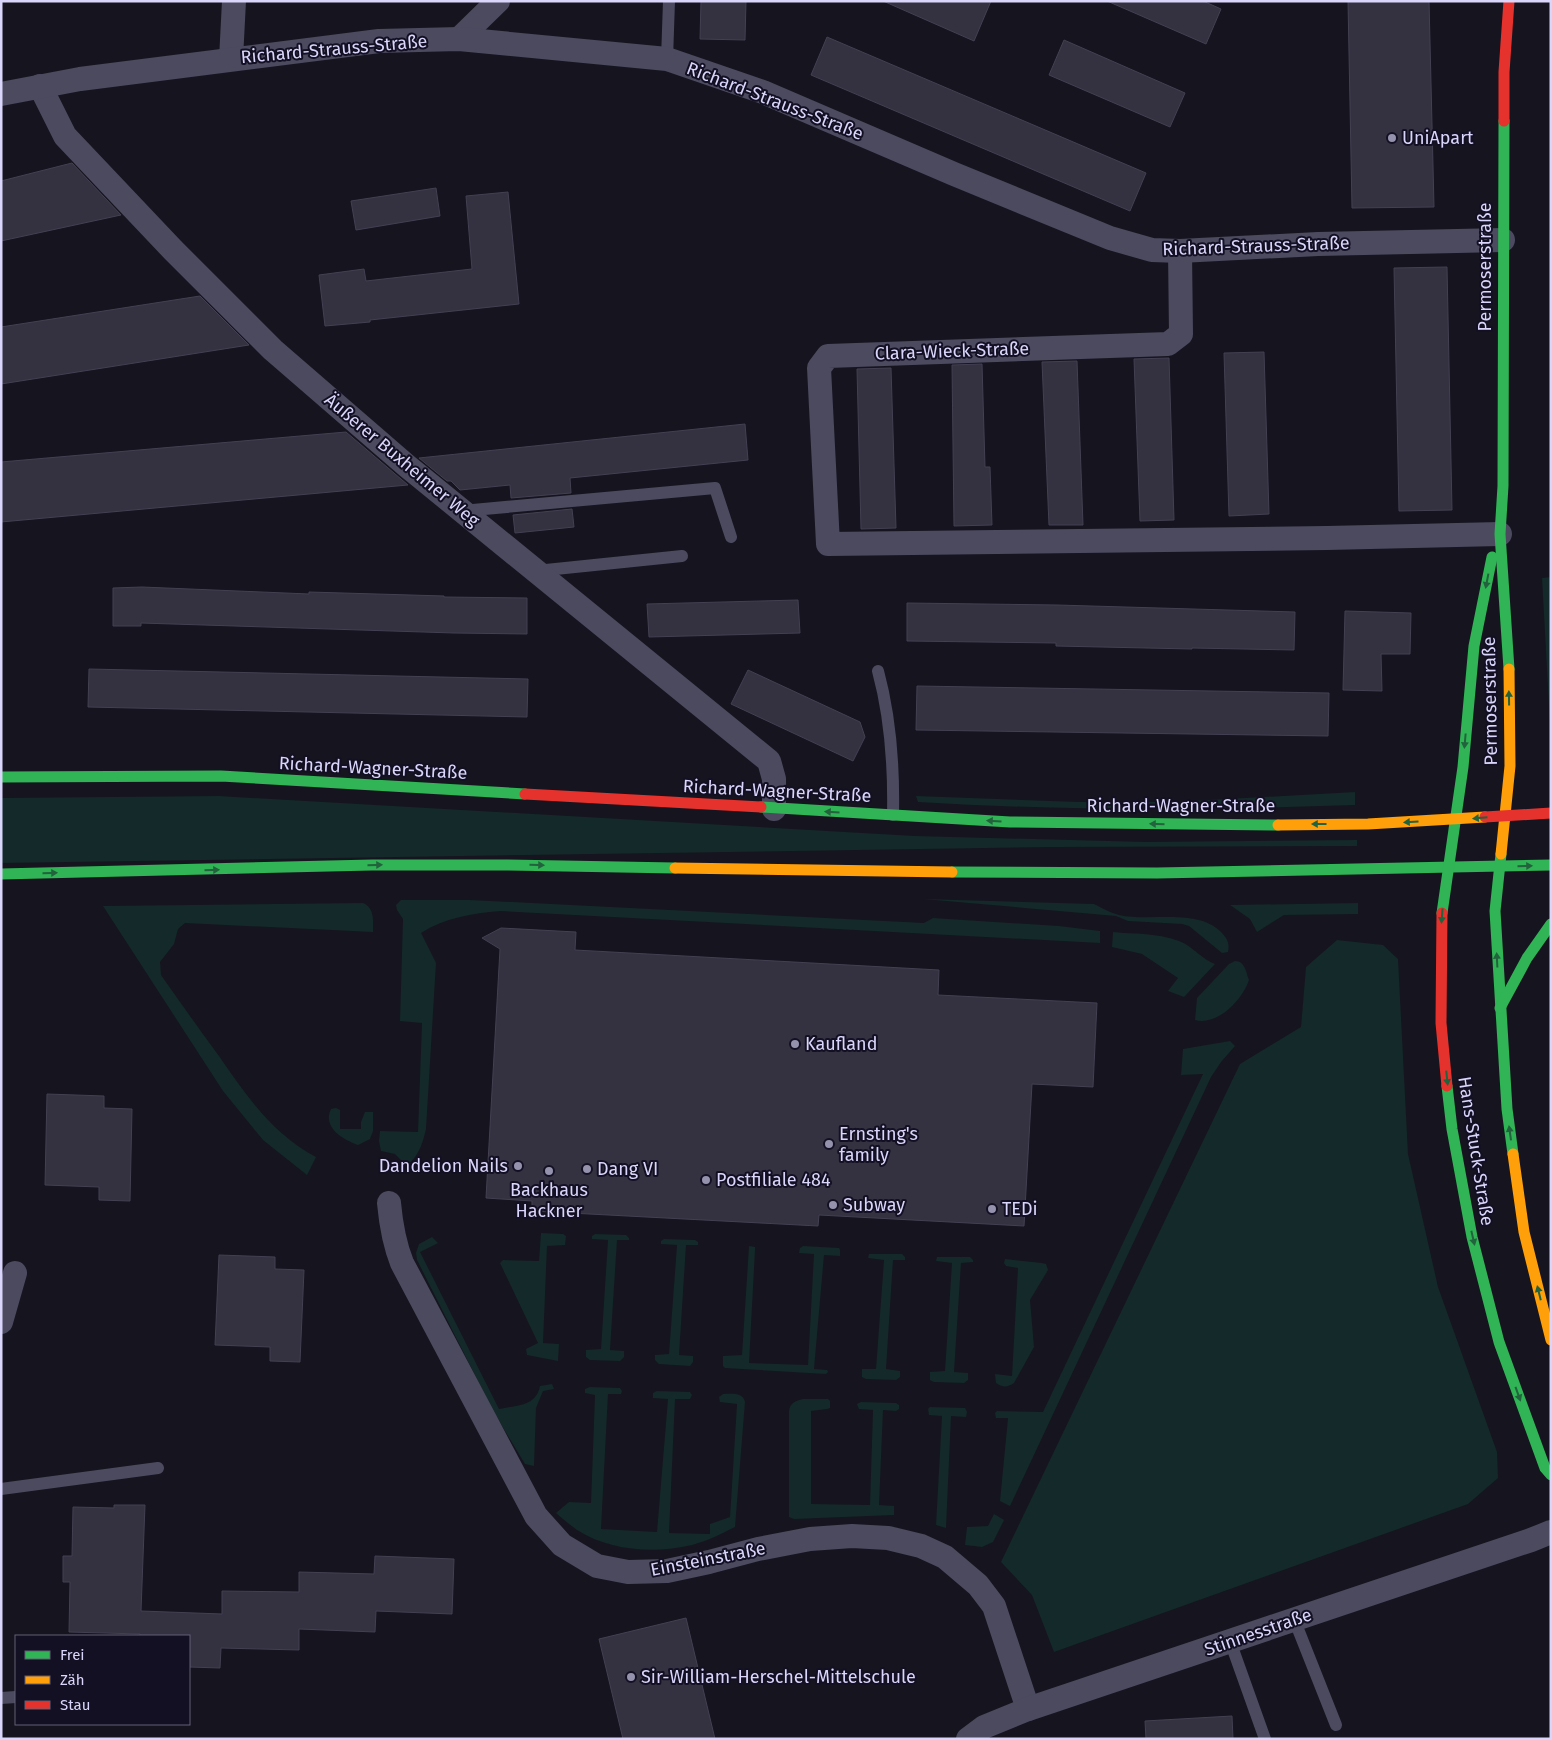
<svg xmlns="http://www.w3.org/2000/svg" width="1552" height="1740" viewBox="0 0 1552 1740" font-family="'Fira Sans',sans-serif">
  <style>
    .green { fill: #142929 }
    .building { fill: #343241; stroke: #434052 }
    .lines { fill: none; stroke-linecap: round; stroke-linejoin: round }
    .lane { stroke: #4b4a5f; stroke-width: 12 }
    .street { stroke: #4b4a5f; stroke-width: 24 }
    .fast { stroke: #30b455; stroke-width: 11 }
    .slow { stroke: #ff9f0a; stroke-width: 11 }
    .jam { stroke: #e5322d; stroke-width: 11 }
    .oneway { fill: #22623c }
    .poi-dot { fill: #9592ae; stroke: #131023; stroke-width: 2 }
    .labels { text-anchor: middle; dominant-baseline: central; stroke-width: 4; stroke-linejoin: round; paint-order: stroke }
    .street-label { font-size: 18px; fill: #dad6fb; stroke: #131023 }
    .poi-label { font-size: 18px; fill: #dad6fb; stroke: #131023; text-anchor: start }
  </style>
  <rect width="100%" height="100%" fill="#16141f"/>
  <g class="green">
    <polygon points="1551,577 1551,742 1542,578"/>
    <path d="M 1355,792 L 1355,805 C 1209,810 1064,811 918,802 L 916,796 L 1079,802 L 1173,802 Z"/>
    <polygon points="219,796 915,836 1146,842 1357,840 1357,846 1054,847 1,863 1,798"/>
    <path d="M 923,899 L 1094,904 C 1102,908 1111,913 1119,915 C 1150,922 1197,908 1221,932 C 1227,938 1230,943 1228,952 L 1222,953 L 1189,926 L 1182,924 L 1128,921 L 1116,916 Z"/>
    <path d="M 401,900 L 470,900 L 532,903 L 924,923 L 933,918 L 1059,926 L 1100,931 L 1100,943 L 500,911 C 473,913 444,918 421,933 L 436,963 L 426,1129 C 423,1142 420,1152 411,1162 L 404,1163 L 395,1154 L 381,1151 L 379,1141 L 380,1131 L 418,1132 L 422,1023 L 400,1021 L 403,919 L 397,910 L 396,905 Z"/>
    <path d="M 363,903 C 375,908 373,921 373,932 L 185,923 L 178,929 L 174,944 L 160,962 L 161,975 C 180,1002 199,1029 219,1056 C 246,1095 272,1134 316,1157 L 307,1175 L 263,1140 L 223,1091 L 103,906 Z"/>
    <polygon points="1358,903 1358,914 1284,915 1257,932 1250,919 1230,905"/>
    <path d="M 1113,932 C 1134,934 1159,933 1179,941 C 1193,946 1201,959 1215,964 L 1184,997 L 1168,991 L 1178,978 L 1142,954 L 1112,947 Z"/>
    <polygon points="1337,940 1383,945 1398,959 1408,1154 1438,1287 1497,1452 1498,1478 1468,1504 1054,1652 1032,1595 1001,1562 1240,1064 1301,1027 1306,967"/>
    <path d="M 1235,961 C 1245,961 1246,972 1249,980 C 1242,1000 1218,1026 1195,1020 L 1197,998 L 1229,964 Z"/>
    <polygon points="1230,1041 1235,1046 1221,1062 1211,1077 1010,1506 1000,1501 1008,1418 996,1418 995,1413 997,1411 1043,1412 1203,1074 1181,1075 1183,1049"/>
    <path d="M 336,1108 L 340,1110 L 340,1129 L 361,1129 L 361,1122 L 365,1112 L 373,1112 L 373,1131 L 370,1139 L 358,1145 C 343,1140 322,1127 331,1109 Z"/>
    <polygon points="541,1233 563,1234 566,1236 565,1245 547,1246 543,1343 559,1344 558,1361 527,1355 526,1349 538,1343 500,1263 503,1260 539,1261"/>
    <polygon points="595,1234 626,1235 629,1238 629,1240 617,1240 610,1350 624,1351 624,1357 620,1361 590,1360 586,1357 586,1350 601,1349 608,1240 592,1239 592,1236"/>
    <path d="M 432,1237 L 438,1243 L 420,1252 L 499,1409 C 516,1405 536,1407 540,1386 L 552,1384 L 554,1389 L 543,1391 L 536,1408 L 534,1466 L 525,1464 L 493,1411 L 417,1260 L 416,1253 L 419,1244 Z"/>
    <polygon points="664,1239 695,1240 698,1242 698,1245 686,1245 679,1355 693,1356 693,1362 690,1366 659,1364 655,1360 655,1355 669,1354 677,1245 661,1244 661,1241"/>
    <polygon points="749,1246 755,1247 755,1250 749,1363 808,1365 814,1254 799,1253 800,1248 803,1246 839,1248 840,1250 840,1256 824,1255 814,1369 827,1370 828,1372 826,1374 725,1368 723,1366 723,1356 742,1355"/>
    <polygon points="869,1254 902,1254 905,1257 905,1260 893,1260 886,1369 900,1371 900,1377 896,1380 866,1379 862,1377 862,1369 876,1369 884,1260 868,1258"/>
    <polygon points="937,1257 970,1257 973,1260 973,1262 961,1263 954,1372 968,1373 968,1380 964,1383 934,1382 930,1380 930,1372 945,1371 952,1263 936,1261"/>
    <path d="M 1005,1259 L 1042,1263 L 1046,1264 L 1048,1270 L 1030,1300 L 1034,1347 L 1014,1383 C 1007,1388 1002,1387 996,1383 L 995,1374 L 1012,1376 L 1018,1268 L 1006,1266 L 1004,1263 Z"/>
    <path d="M 590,1387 L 620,1388 L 622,1391 L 621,1394 L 608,1394 L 601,1529 L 657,1532 L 668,1399 L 653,1398 L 653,1393 L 657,1391 L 690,1392 L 692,1395 L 690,1399 L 675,1399 L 669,1533 L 710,1534 L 710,1524 L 730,1517 L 737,1404 L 720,1402 L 719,1397 L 723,1394 C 732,1394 743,1392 745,1402 L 735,1527 C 721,1534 707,1541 692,1545 C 655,1554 610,1551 577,1530 C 570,1525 563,1519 556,1513 L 569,1502 L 591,1503 L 595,1395 L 585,1393 L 585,1389 Z"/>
    <path d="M 803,1399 L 828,1399 L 830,1401 L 830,1408 L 827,1409 L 811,1411 L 811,1504 L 870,1505 L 873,1410 L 859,1409 L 857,1404 L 861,1402 L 896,1403 L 899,1405 L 899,1409 L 896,1411 L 883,1410 L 879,1505 L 894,1506 L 894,1515 L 794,1519 L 789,1517 L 789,1411 C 790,1403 795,1401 803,1399 Z"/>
    <polygon points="930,1407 965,1408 967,1412 966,1417 951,1416 946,1528 936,1525 942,1416 929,1415 928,1409"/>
    <polygon points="994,1514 1004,1520 993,1542 982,1547 965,1545 967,1527 988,1526"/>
  </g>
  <g class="building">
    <polygon points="701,1 746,1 745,40 700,39"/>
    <polygon points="883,1 991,1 974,41"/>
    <polygon points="1107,1 1203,1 1221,9 1206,44"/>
    <polygon points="1348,1 1429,1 1434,207 1352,208"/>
    <polygon points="827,37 1146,173 1130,211 811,75"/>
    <polygon points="1064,40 1185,93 1170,127 1049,75"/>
    <polygon points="72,163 121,215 1,241 1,181"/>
    <polygon points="436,188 440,216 356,230 351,201"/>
    <polygon points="508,192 519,304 370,320 370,322 325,326 319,275 364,269 366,281 472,269 466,196"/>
    <polygon points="1447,267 1452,510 1399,511 1394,268"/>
    <polygon points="200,296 249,345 1,384 1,327"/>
    <polygon points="1264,352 1269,514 1229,516 1224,353"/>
    <polygon points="1169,358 1174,520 1140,521 1134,359"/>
    <polygon points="1077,361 1083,525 1049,525 1042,362"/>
    <polygon points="982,364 985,467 990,467 992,525 954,526 952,365"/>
    <polygon points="891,368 896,528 861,529 857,369"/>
    <polygon points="745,424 748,460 570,478 571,493 511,498 510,485 460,490 451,481 447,481 419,458"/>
    <polygon points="346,432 408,485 1,522 1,462"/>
    <polygon points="572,509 574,527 515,533 513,515"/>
    <polygon points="142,587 309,594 309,592 444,596 444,597 527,598 527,634 454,633 141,623 141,626 113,626 113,588"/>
    <polygon points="798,600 800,633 649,637 647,604"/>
    <polygon points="907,603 1057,605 1295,612 1294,650 1192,648 1192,649 1056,646 1056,643 907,641"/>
    <polygon points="1345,611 1411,613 1410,654 1381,654 1382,691 1343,690"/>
    <polygon points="89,669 528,679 527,717 88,707"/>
    <polygon points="748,670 860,722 865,737 853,761 731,704"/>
    <polygon points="917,686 1329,693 1328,736 916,730"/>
    <polygon points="501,928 576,932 575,950 939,970 938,995 1097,1003 1093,1087 1032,1084 1024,1226 819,1215 818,1226 532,1211 532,1201 486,1198 500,949 482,938"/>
    <polygon points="47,1094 104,1096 104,1108 132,1109 130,1201 99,1200 99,1187 45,1185"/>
    <polygon points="219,1255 275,1257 275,1269 304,1270 300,1362 270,1361 270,1347 215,1345"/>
    <polygon points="114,1505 145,1505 141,1611 222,1614 222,1591 299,1592 299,1572 374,1574 375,1556 454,1559 452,1614 376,1611 375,1632 299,1629 299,1650 221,1648 220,1668 189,1667 189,1636 140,1636 140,1634 69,1632 70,1582 63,1582 63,1556 72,1556 73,1507 114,1508"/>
    <polygon points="686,1618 715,1739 623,1739 599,1639"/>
    <polygon points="1232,1716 1233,1739 1146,1739 1145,1721"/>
  </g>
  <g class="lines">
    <g class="lane">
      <polyline points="667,59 669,1"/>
      <polyline points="462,511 715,488 731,537"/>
      <polyline points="536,571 682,556"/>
      <path d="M 878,671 C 891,719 894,766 893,815"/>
      <polyline points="1,1489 158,1468"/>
      <polyline points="1294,1619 1336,1725"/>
      <polyline points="1230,1641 1265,1739"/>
      <polyline points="1,1698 16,1697"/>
    </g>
    <g class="street">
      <polyline points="459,39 498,1"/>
      <polyline points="231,59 234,1"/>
      <polyline points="40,86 65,136 173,250 273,350 407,466 769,761 774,779 774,809"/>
      <polyline points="1,94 80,79 379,41 459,39 667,59 763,92 954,174 1110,238 1152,250 1180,251 1318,244 1503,240"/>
      <polyline points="1180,251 1181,334 1168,344 828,356 819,368 828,544 1327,538 1500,534"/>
      <path d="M 389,1203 C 391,1225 394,1243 402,1263 L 536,1516 L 562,1545 L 597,1566 L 628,1572 L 667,1571 L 709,1562 L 758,1549 L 810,1539 L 852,1536 L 888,1538 L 921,1546 L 945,1557 L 978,1585 L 994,1606 L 1028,1709"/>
      <polyline points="1,1322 15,1273"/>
      <polyline points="968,1739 984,1727 1028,1709 1531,1540 1551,1532"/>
    </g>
    <g class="fast">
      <polyline points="1504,121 1503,486 1500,534 1509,669"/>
      <polyline points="1,777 221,776 525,794"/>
      <polyline points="761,807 1010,822 1278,825"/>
      <polyline points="1501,854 1495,911 1507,1109 1513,1154"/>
      <polyline points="952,872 1157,873 1551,865"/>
      <polyline points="1,874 372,865 506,865 675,868"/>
      <polyline points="1442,913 1463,767 1474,646 1492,557"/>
      <polyline points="1500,1008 1527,958 1551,924"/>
      <polyline points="1447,1086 1452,1129 1472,1237 1499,1342 1545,1468 1551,1475"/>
    </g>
    <g class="slow">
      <polyline points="1278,825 1368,824 1485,817"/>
      <polyline points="1501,854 1510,766 1509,669"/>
      <polyline points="675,868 952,872"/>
      <polyline points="1513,1154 1524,1232 1551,1340"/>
    </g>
    <g class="jam">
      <polyline points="1504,121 1504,72 1509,1"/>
      <polyline points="525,794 761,807"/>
      <polyline points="1485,817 1551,813"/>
      <polyline points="1442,913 1441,1023 1447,1086"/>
    </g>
  </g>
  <defs><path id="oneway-solid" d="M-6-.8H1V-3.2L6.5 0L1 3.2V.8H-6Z" transform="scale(1.25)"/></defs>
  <g class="oneway">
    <use href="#oneway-solid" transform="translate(1487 581) rotate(101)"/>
    <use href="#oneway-solid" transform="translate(1509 698) rotate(-91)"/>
    <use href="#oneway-solid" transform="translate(1465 741) rotate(95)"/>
    <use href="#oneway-solid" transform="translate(832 812) rotate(-177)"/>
    <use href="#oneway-solid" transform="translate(1480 818) rotate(175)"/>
    <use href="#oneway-solid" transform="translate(994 821) rotate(-177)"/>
    <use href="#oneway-solid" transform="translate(1411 822) rotate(177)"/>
    <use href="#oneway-solid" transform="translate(1157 824) rotate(-179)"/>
    <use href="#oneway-solid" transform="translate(1319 824) rotate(180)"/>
    <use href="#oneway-solid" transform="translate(375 865) rotate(-1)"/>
    <use href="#oneway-solid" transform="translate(537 865) rotate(1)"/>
    <use href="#oneway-solid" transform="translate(1525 866) rotate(-2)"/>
    <use href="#oneway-solid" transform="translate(212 870) rotate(-2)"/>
    <use href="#oneway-solid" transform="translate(50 873) rotate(-1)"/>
    <use href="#oneway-solid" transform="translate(1442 916) rotate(94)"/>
    <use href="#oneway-solid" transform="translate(1497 960) rotate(-93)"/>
    <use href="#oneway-solid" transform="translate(1447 1078) rotate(84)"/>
    <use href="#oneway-solid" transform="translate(1510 1133) rotate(-98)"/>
    <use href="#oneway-solid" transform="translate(1473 1238) rotate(77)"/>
    <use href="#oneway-solid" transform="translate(1539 1293) rotate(-104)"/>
    <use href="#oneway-solid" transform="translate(1518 1394) rotate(70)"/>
  </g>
  <g class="poi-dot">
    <circle cx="1392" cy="138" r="5"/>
    <circle cx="795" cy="1044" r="5"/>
    <circle cx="829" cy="1144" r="5"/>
    <circle cx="518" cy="1166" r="5"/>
    <circle cx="587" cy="1169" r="5"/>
    <circle cx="549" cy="1171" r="5"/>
    <circle cx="706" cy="1180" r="5"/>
    <circle cx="833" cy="1205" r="5"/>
    <circle cx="992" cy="1209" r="5"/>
    <circle cx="631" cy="1677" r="5"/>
  </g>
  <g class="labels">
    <g class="street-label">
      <text transform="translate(334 49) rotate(-5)">Richard-Strauss-Straße</text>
      <text transform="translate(775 101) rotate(21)">Richard-Strauss-Straße</text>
      <text transform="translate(1256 246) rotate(-2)">Richard-Strauss-Straße</text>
      <text transform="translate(1485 267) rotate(-90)">Permoserstraße</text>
      <text transform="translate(952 351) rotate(-2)">Clara-Wieck-Straße</text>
      <text transform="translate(402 460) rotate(40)">Äußerer Buxheimer Weg</text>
      <text transform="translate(1490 701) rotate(-91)">Permoserstraße</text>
      <text transform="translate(373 768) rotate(3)">Richard-Wagner-Straße</text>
      <text transform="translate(777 791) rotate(3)">Richard-Wagner-Straße</text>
      <text x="1181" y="806">Richard-Wagner-Straße</text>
      <text transform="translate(1476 1151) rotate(81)">Hans-Stuck-Straße</text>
      <text transform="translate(708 1559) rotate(-11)">Einsteinstraße</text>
      <text transform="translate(1258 1632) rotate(-19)">Stinnesstraße</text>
    </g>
    <g class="poi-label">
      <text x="1402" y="138">UniApart</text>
      <text x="805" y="1044">Kaufland</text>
      <text x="839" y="1134">Ernsting's<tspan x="839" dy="21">family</tspan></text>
      <text x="508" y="1166" text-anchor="end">Dandelion Nails</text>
      <text x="597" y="1169">Dang VI</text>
      <text x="716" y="1180">Postfiliale 484</text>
      <text x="549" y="1190" text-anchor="middle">Backhaus<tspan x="549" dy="21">Hackner</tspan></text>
      <text x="843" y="1205">Subway</text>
      <text x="1002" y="1209">TEDi</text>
      <text x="641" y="1677">Sir-William-Herschel-Mittelschule</text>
    </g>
  </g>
  <rect width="1552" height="1740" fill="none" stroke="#dad6fb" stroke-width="5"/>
  <rect x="15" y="1635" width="175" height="90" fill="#131023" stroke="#635f79"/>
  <rect x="25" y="1651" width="25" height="8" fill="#30b455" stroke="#635f79"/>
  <text x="60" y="1660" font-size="15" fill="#dad6fb">Frei</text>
  <rect x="25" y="1676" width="25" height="8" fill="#ff9f0a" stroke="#635f79"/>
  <text x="60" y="1685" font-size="15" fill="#dad6fb">Zäh</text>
  <rect x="25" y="1701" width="25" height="8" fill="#e5322d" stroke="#635f79"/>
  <text x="60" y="1710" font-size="15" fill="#dad6fb">Stau</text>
</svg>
